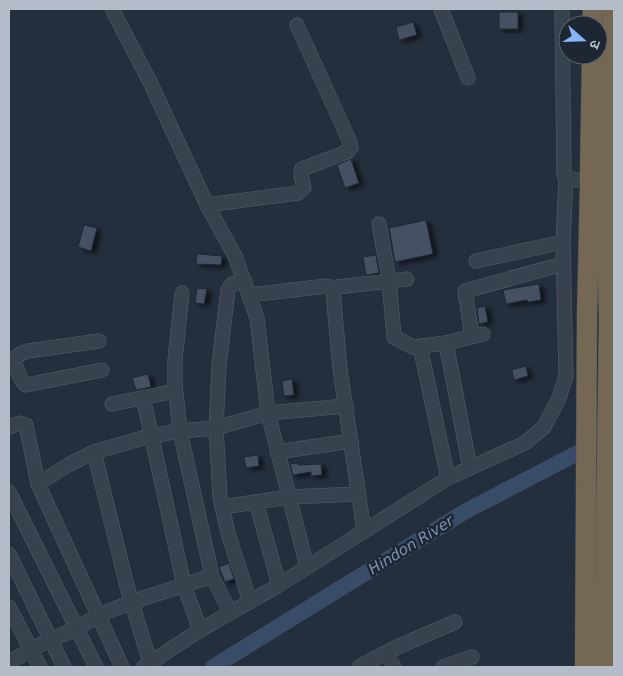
<svg xmlns="http://www.w3.org/2000/svg" width="623" height="676" viewBox="0 0 623 676" font-family="'DejaVu Sans','Noto Sans Devanagari',sans-serif">
  <style>
    .lines { fill: none; stroke-linecap: round; stroke-linejoin: round }
    .river { stroke: #394c67; stroke-width: 16 }
    .building { fill: #455162; stroke: #1f2835; filter: url(#shadow) }
    .minor-casing { stroke: #565f6c; stroke-width: 15 }
    .highway-casing { stroke: #434c59; stroke-width: 21 }
    .minor { stroke: #38414e; stroke-width: 14 }
    .highway { stroke: #746855; stroke-width: 20 }
    .highway-bridge-casing { stroke: #434c59; stroke-width: 21; stroke-linecap: butt }
    .highway-bridge { stroke: #746855; stroke-width: 20 }
    .labels { text-anchor: middle; dominant-baseline: central; stroke-width: 5; stroke-linejoin: round; paint-order: stroke }
    .water-label { font-size: 15px; font-style: italic; fill: #7c92b1; stroke: #1d2633 }
  </style>
  <defs>
    <filter id="shadow"><feDropShadow dx="4.5" dy="2.5" stdDeviation="2.5" flood-color="#0009"/></filter>
  </defs>
  <rect width="100%" height="100%" fill="#242f3e"/>
  <g class="lines">
    <polyline class="river" points="213,667 466,511 614,434"/>
  </g>
  <g class="building">
    <rect x="499" y="12" width="19" height="17"/>
    <polygon points="413,22 417,35 399,40 396,27"/>
    <polygon points="351,159 359,183 345,188 337,165"/>
    <polygon points="426,220 433,254 395,262 389,228"/>
    <polygon points="84,225 97,228 91,251 78,247"/>
    <polygon points="197,254 222,256 221,265 196,264"/>
    <polygon points="376,255 379,273 366,275 363,257"/>
    <polygon points="539,284 541,300 528,302 527,300 506,304 503,290"/>
    <polygon points="197,288 207,289 204,304 195,303"/>
    <polygon points="485,306 488,322 479,324 477,308"/>
    <polygon points="526,366 528,376 514,380 512,370"/>
    <polygon points="148,374 151,387 136,390 132,378"/>
    <polygon points="292,379 294,395 284,396 282,381"/>
    <polygon points="258,455 259,466 246,468 244,457"/>
    <polygon points="298,463 298,465 321,464 322,475 311,476 311,472 293,475 290,464"/>
    <polygon points="229,563 234,579 225,582 219,567"/>
  </g>
  <g class="lines">
    <g class="minor-casing">
      <g id="minor">
        <polyline points="112,9 150,82 207,205 235,256 257,318 268,413 307,567"/>
        <polyline points="441,9 468,78"/>
        <path d="M 562,9 L 564,175 C 572,183 588,179 598,179"/>
        <polyline points="207,205 298,193 304,188 301,175 302,169 347,152 351,147 349,140 297,25"/>
        <polyline points="379,224 389,280 394,337 413,347 446,343"/>
        <polyline points="476,261 563,242"/>
        <polyline points="245,281 232,284 228,290 219,365 216,428 220,497 228,533 250,602"/>
        <polyline points="182,293 175,360 175,384 180,431 212,576 230,612"/>
        <polyline points="250,295 326,286 335,288"/>
        <polyline points="472,336 465,291 563,264"/>
        <polyline points="420,346 448,478"/>
        <path d="M 9,360 C 20,365 17,379 26,385 L 102,370"/>
        <polyline points="12,361 20,354 28,351 99,341"/>
        <polyline points="143,397 184,585 200,630"/>
        <polyline points="112,404 175,391"/>
        <polyline points="9,427 20,423 26,425 38,484 122,667"/>
        <polyline points="94,452 127,586 150,663"/>
        <polyline points="277,452 351,441"/>
        <polyline points="470,468 446,343 483,334"/>
        <polyline points="38,484 68,465 94,452 150,436 180,431 216,428 268,413 346,406"/>
        <polyline points="9,492 96,667"/>
        <polyline points="256,502 279,585"/>
        <polyline points="222,507 289,497 359,494"/>
        <polyline points="364,531 340,369 333,291 334,288 337,287 407,279"/>
        <polyline points="9,554 64,667"/>
        <polyline points="9,607 40,667"/>
        <polyline points="386,653 394,667"/>
        <polyline points="9,662 45,642 76,629 99,615 132,602 212,576"/>
        <polyline points="144,667 200,630 279,585 448,478 525,443 544,427 559,398 566,376 563,242 566,177"/>
        <polyline points="359,667 395,648 455,622"/>
        <polyline points="443,667 472,657"/>
      </g>
    </g>
    <g class="highway-casing">
      <g id="highway">
        <polyline points="592,25 593,9"/>
        <polyline points="590,174 592,55"/>
        <polyline points="607,174 613,9"/>
        <polyline points="585,667 587,316 590,185"/>
        <polyline points="604,667 609,320 606,185"/>
      </g>
    </g>
    <use href="#minor" class="minor"/>
    <use href="#highway" class="highway"/>
    <g class="highway-bridge-casing">
      <g id="highway-bridge">
        <polyline points="590,185 590,174"/>
        <polyline points="606,185 607,174"/>
      </g>
    </g>
    <use href="#highway-bridge" class="highway-bridge"/>
  </g>
  <g class="labels">
    <g class="water-label">
      <text transform="translate(411 545) rotate(-32)">Hindon River</text>
    </g>
  </g>
  <rect width="623" height="676" fill="none" stroke="#b4bcc9" stroke-width="20"/>
  <g transform="translate(583 40) rotate(110)"><circle r="24" fill="#1d2633" stroke="#59626f"/>
  <path d="M0-4L9 19L0 12L-9 19Z" fill="#8ab4f8"/>
  <text y="-8" font-size="14" font-weight="bold" text-anchor="middle" fill="#b4bcc9">उ</text>
  </g>
</svg>
